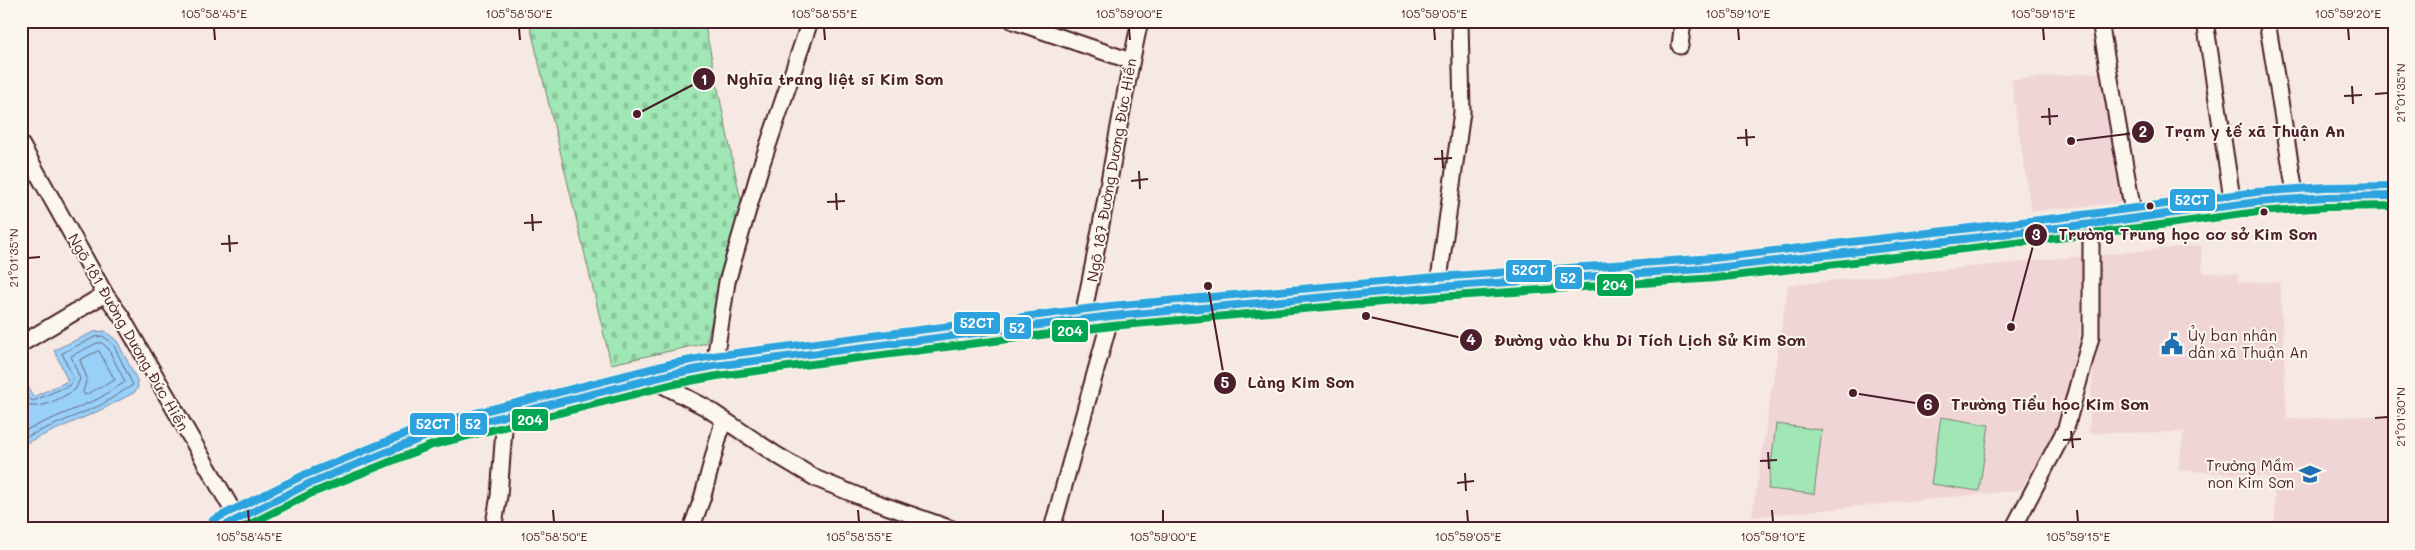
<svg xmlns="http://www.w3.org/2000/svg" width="2415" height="550" viewBox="0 0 2415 550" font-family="Mali,sans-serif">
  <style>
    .built { fill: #f0d5d6 }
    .grass { fill: #a0e7b5; stroke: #758370 }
    .cemetery { fill: url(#cemetery-stones); stroke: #758370 }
    .water { fill: #99d0f8; stroke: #7989a6 }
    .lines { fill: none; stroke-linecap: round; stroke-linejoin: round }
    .shore { stroke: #6a667d; stroke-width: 1 }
    .minor-casing { stroke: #4a1f2b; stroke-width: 19 }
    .highway-casing { stroke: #4a1f2b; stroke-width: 26 }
    .minor { stroke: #fbf7ec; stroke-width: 15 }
    .highway { stroke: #fbf7ec; stroke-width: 22 }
    .bus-1-casing { stroke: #fbf7ec; stroke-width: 11 }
    .bus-2-casing { stroke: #fbf7ec; stroke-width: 11 }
    .bus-3-casing { stroke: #fbf7ec; stroke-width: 11 }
    .bus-1 { stroke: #2ca3df; stroke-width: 8 }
    .bus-2 { stroke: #00a651; stroke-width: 8 }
    .bus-3 { stroke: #2ca3df; stroke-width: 8 }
    .ticks { fill: none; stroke: #4a1f2b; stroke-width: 2 }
    .bus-dot { fill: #4a1f2b; stroke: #fbf7ec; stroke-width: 2 }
    .labels { text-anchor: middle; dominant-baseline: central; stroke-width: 4; stroke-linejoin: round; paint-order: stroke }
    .street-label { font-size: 15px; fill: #4a1f2b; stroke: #fbf7ec }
    .poi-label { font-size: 15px; fill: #4a1f2b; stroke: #fbf7ec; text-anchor: start }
    .leader { fill: none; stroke: #4a1f2b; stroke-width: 2 }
    .callout-dot { fill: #4a1f2b; stroke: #fbf7ec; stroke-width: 2 }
    .mark-label { font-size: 15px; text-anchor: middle; font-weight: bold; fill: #fff }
    .callout-label { font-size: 16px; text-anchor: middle; font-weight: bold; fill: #4a1f2b; stroke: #fbf7ec; stroke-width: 4; stroke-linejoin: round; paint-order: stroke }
    .line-badge { stroke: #fbf7ec; stroke-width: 2 }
    .badge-label { font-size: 14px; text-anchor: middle; font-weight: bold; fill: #fff }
    .neatline { fill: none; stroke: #4a1f2b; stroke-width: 2 }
    .ticks-label { font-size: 12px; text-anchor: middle; fill: #4a1f2b }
  </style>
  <defs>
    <pattern id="cemetery-stones" width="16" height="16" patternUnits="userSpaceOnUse" patternTransform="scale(1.25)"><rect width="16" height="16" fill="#a0e7b5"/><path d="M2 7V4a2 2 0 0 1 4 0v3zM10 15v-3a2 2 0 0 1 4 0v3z" fill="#8bc69c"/></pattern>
  </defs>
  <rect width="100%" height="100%" fill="#f6e8e2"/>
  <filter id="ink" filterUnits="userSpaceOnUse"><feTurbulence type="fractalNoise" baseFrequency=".02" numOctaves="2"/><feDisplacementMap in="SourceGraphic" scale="10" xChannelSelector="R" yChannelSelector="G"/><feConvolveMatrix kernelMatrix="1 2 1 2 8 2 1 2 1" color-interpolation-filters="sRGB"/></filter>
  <g filter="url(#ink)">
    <g class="built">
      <polygon points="2111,71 2133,202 2031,211 2011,80"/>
      <polygon points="2201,245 2203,273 2238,274 2239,282 2280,282 2287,419 2394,415 2394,529 2275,529 2274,477 2178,470 2184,432 2089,433 2100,255"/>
      <polygon points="2083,256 2077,384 2055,437 2020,490 1752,517 1788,285"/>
    </g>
    <g class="grass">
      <polygon points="1941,417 1989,425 1979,491 1931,484"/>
      <polygon points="1776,424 1822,430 1814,494 1768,489"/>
    </g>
    <polygon class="cemetery" points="529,21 704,21 742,206 706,343 611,364"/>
    <polygon class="water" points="105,331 117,341 137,380 138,387 135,392 103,409 21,445 21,376 23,376 33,397 68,381 54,350 94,332"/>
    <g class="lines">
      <g class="shore">
        <polygon points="99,351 115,380 85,395 83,392 87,378 80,360"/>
        <polyline points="21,384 28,398 33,401 70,385 73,378 62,353 95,337 103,336 113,344 133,385 101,405 21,439"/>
        <path d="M 21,399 C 31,417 62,397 75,390 L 80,379 L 71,356 L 97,343 L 102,343 L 108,348 L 125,382 L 98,399 L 21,432"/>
      </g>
      <g class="minor-casing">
        <g id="minor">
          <polyline points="1013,21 1131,61"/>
          <polyline points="2100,21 2134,218"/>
          <polyline points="2205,21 2233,205"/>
          <polyline points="2267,21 2296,199"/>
          <polyline points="1680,46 1683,21"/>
          <polyline points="21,144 105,294 121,316 237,518"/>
          <polyline points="1438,287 1462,112 1460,21"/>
          <path d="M 1082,319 C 1104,221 1118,120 1140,21"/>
          <polyline points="21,344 105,294"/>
          <polyline points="714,366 727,282 759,172 810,21"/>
          <polyline points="651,379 705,407 775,454 817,479 866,499 952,529"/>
          <polyline points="493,529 499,496 505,416"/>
          <polyline points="691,529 702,499 723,421"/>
          <polyline points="1052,529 1111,316"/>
          <polyline points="2013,529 2066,428 2091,337 2091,224"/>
        </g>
      </g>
      <g class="highway-casing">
        <polyline id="highway" points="217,529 308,484 429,435 672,374 707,369 714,366 1111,316 1438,287 1715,268 2091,224 2257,202 2327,197 2394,196"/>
      </g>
      <use href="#minor" class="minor"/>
      <use href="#highway" class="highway"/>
      <g class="bus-1-casing">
        <polyline id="bus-1" points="218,529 308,484 429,435 672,374 714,366 1111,316 1438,287 1715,268 2091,224 2257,202 2327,197 2394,196"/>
      </g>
      <g class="bus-2-casing">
        <polyline id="bus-2" points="240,529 312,493 432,445 674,384 717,376 1112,326 1439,297 1716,278 2092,234 2258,212 2327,207 2394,206"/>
      </g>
      <g class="bus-3-casing">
        <polyline id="bus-3" points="213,520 304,475 425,426 670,364 713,356 1110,306 1437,277 1714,258 2090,214 2256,192 2326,187 2394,186"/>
      </g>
      <use href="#bus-1" class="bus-1"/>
      <use href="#bus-2" class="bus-2"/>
      <use href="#bus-3" class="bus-3"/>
    </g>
  </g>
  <path class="ticks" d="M 214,28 L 215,40M 519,28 L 520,40M 824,28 L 825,40M 1129,28 L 1130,40M 1434,28 L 1435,40M 1738,28 L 1739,40M 2043,28 L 2044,40M 2348,28 L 2349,40M 2352,86 L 2353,104M 2375,94 L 2388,93M 2344,96 L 2362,95M 2049,108 L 2050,125M 2041,117 L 2058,116M 1746,129 L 1747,146M 1737,138 L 1755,137M 1442,150 L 1443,168M 1434,159 L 1452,158M 1139,171 L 1140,189M 1131,181 L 1148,179M 836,193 L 837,210M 827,202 L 845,201M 532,214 L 533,231M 524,223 L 542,222M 229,235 L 230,252M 221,244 L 238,243M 28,258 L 40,257M 2375,418 L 2388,417M 2071,431 L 2073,448M 2063,440 L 2081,439M 1768,452 L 1769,469M 1760,461 L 1777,460M 1465,473 L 1466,491M 1457,483 L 1474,481M 248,510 L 249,522M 553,510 L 554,522M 858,510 L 859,522M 1163,510 L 1163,522M 1467,510 L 1468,522M 1772,510 L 1773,522M 2077,510 L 2078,522"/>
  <defs>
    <g id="civic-bare" transform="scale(1.725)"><path d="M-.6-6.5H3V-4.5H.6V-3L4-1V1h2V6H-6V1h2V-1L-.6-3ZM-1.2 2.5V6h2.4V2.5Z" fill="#1f6fb2" stroke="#fbf7ec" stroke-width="2.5" paint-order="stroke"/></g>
    <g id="school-bare" transform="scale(1.725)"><path d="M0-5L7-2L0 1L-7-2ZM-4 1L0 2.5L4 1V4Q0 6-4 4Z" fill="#1f6fb2" stroke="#fbf7ec" stroke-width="2.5" paint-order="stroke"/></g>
  </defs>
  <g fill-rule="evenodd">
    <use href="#civic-bare" x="2172" y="344"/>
    <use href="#school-bare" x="2310" y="474"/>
  </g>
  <g class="bus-dot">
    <circle cx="2150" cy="206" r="4.5"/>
    <circle cx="2264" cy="212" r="4.5"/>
  </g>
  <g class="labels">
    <g class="street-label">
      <text transform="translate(1111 170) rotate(-80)">Ngõ 187 Đường Dương Đức Hiền</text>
      <text transform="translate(129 332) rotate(60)">Ngõ 181 Đường Dương Đức Hiền</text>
    </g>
    <g class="poi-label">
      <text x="2188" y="335">Ủy ban nhân<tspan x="2188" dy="17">dân xã Thuận An</tspan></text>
      <text x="2294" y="465" text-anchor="end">Trường Mầm<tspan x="2294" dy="17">non Kim Sơn</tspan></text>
    </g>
  </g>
  <path class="leader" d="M637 114L704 79M2071 141L2143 132M2011 327L2036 235M1366 316L1471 340M1208 286L1225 383M1853 393L1928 405"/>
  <g class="callout-dot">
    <circle cx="637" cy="114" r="5"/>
    <circle cx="2071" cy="141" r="5"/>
    <circle cx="2011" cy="327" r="5"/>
    <circle cx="1366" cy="316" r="5"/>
    <circle cx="1208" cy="286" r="5"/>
    <circle cx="1853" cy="393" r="5"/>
    <circle cx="704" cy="79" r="12"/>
    <circle cx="2143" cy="132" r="12"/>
    <circle cx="2036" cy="235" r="12"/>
    <circle cx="1471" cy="340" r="12"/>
    <circle cx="1225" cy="383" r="12"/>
    <circle cx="1928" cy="405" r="12"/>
  </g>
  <g class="mark-label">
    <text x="704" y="85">1</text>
    <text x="2143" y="137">2</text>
    <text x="2036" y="240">3</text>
    <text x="1471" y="345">4</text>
    <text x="1225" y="388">5</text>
    <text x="1928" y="410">6</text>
  </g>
  <g class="callout-label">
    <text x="835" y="85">Nghĩa trang liệt sĩ Kim Sơn</text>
    <text x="2255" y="137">Trạm y tế xã Thuận An</text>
    <text x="2188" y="240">Trường Trung học cơ sở Kim Sơn</text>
    <text x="1650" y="346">Đường vào khu Di Tích Lịch Sử Kim Sơn</text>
    <text x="1301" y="388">Làng Kim Sơn</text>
    <text x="2050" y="410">Trường Tiểu học Kim Sơn</text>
  </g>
  <g class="line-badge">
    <rect x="2169" y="188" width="47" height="24" rx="5" fill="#2ca3df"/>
    <rect x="1505" y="259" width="48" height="24" rx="5" fill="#2ca3df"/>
    <rect x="1554" y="266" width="29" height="24" rx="5" fill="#2ca3df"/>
    <rect x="1596" y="273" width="38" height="24" rx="5" fill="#00a651"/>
    <rect x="953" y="311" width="48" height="24" rx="5" fill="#2ca3df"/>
    <rect x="1003" y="316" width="29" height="24" rx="5" fill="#2ca3df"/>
    <rect x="1051" y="319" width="38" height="24" rx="5" fill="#00a651"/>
    <rect x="511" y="408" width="38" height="24" rx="5" fill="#00a651"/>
    <rect x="459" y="412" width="29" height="24" rx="5" fill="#2ca3df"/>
    <rect x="409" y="412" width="47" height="24" rx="5" fill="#2ca3df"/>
  </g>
  <g class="badge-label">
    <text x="2192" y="205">52CT</text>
    <text x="1529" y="275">52CT</text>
    <text x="1568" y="283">52</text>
    <text x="1615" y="290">204</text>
    <text x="977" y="328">52CT</text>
    <text x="1017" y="333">52</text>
    <text x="1070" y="336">204</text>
    <text x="530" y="425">204</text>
    <text x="473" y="429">52</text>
    <text x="433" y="429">52CT</text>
  </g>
  <rect width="2415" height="550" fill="none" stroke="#fbf7ec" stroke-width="55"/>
  <rect x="28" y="28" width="2360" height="494" class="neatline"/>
  <g class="ticks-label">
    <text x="214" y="18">105°58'45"E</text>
    <text x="519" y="18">105°58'50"E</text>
    <text x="824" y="18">105°58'55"E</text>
    <text x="1129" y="18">105°59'00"E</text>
    <text x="1434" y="18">105°59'05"E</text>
    <text x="1738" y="18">105°59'10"E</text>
    <text x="2043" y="18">105°59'15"E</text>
    <text x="2348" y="18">105°59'20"E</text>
    <text transform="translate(2401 93) rotate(-90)" y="4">21°01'35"N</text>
    <text transform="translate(14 258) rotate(-90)" y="4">21°01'35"N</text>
    <text transform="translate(2401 417) rotate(-90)" y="4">21°01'30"N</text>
    <text x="249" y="541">105°58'45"E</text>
    <text x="554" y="541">105°58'50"E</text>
    <text x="859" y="541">105°58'55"E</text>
    <text x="1163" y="541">105°59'00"E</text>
    <text x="1468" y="541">105°59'05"E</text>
    <text x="1773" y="541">105°59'10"E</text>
    <text x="2078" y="541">105°59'15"E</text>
  </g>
</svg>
